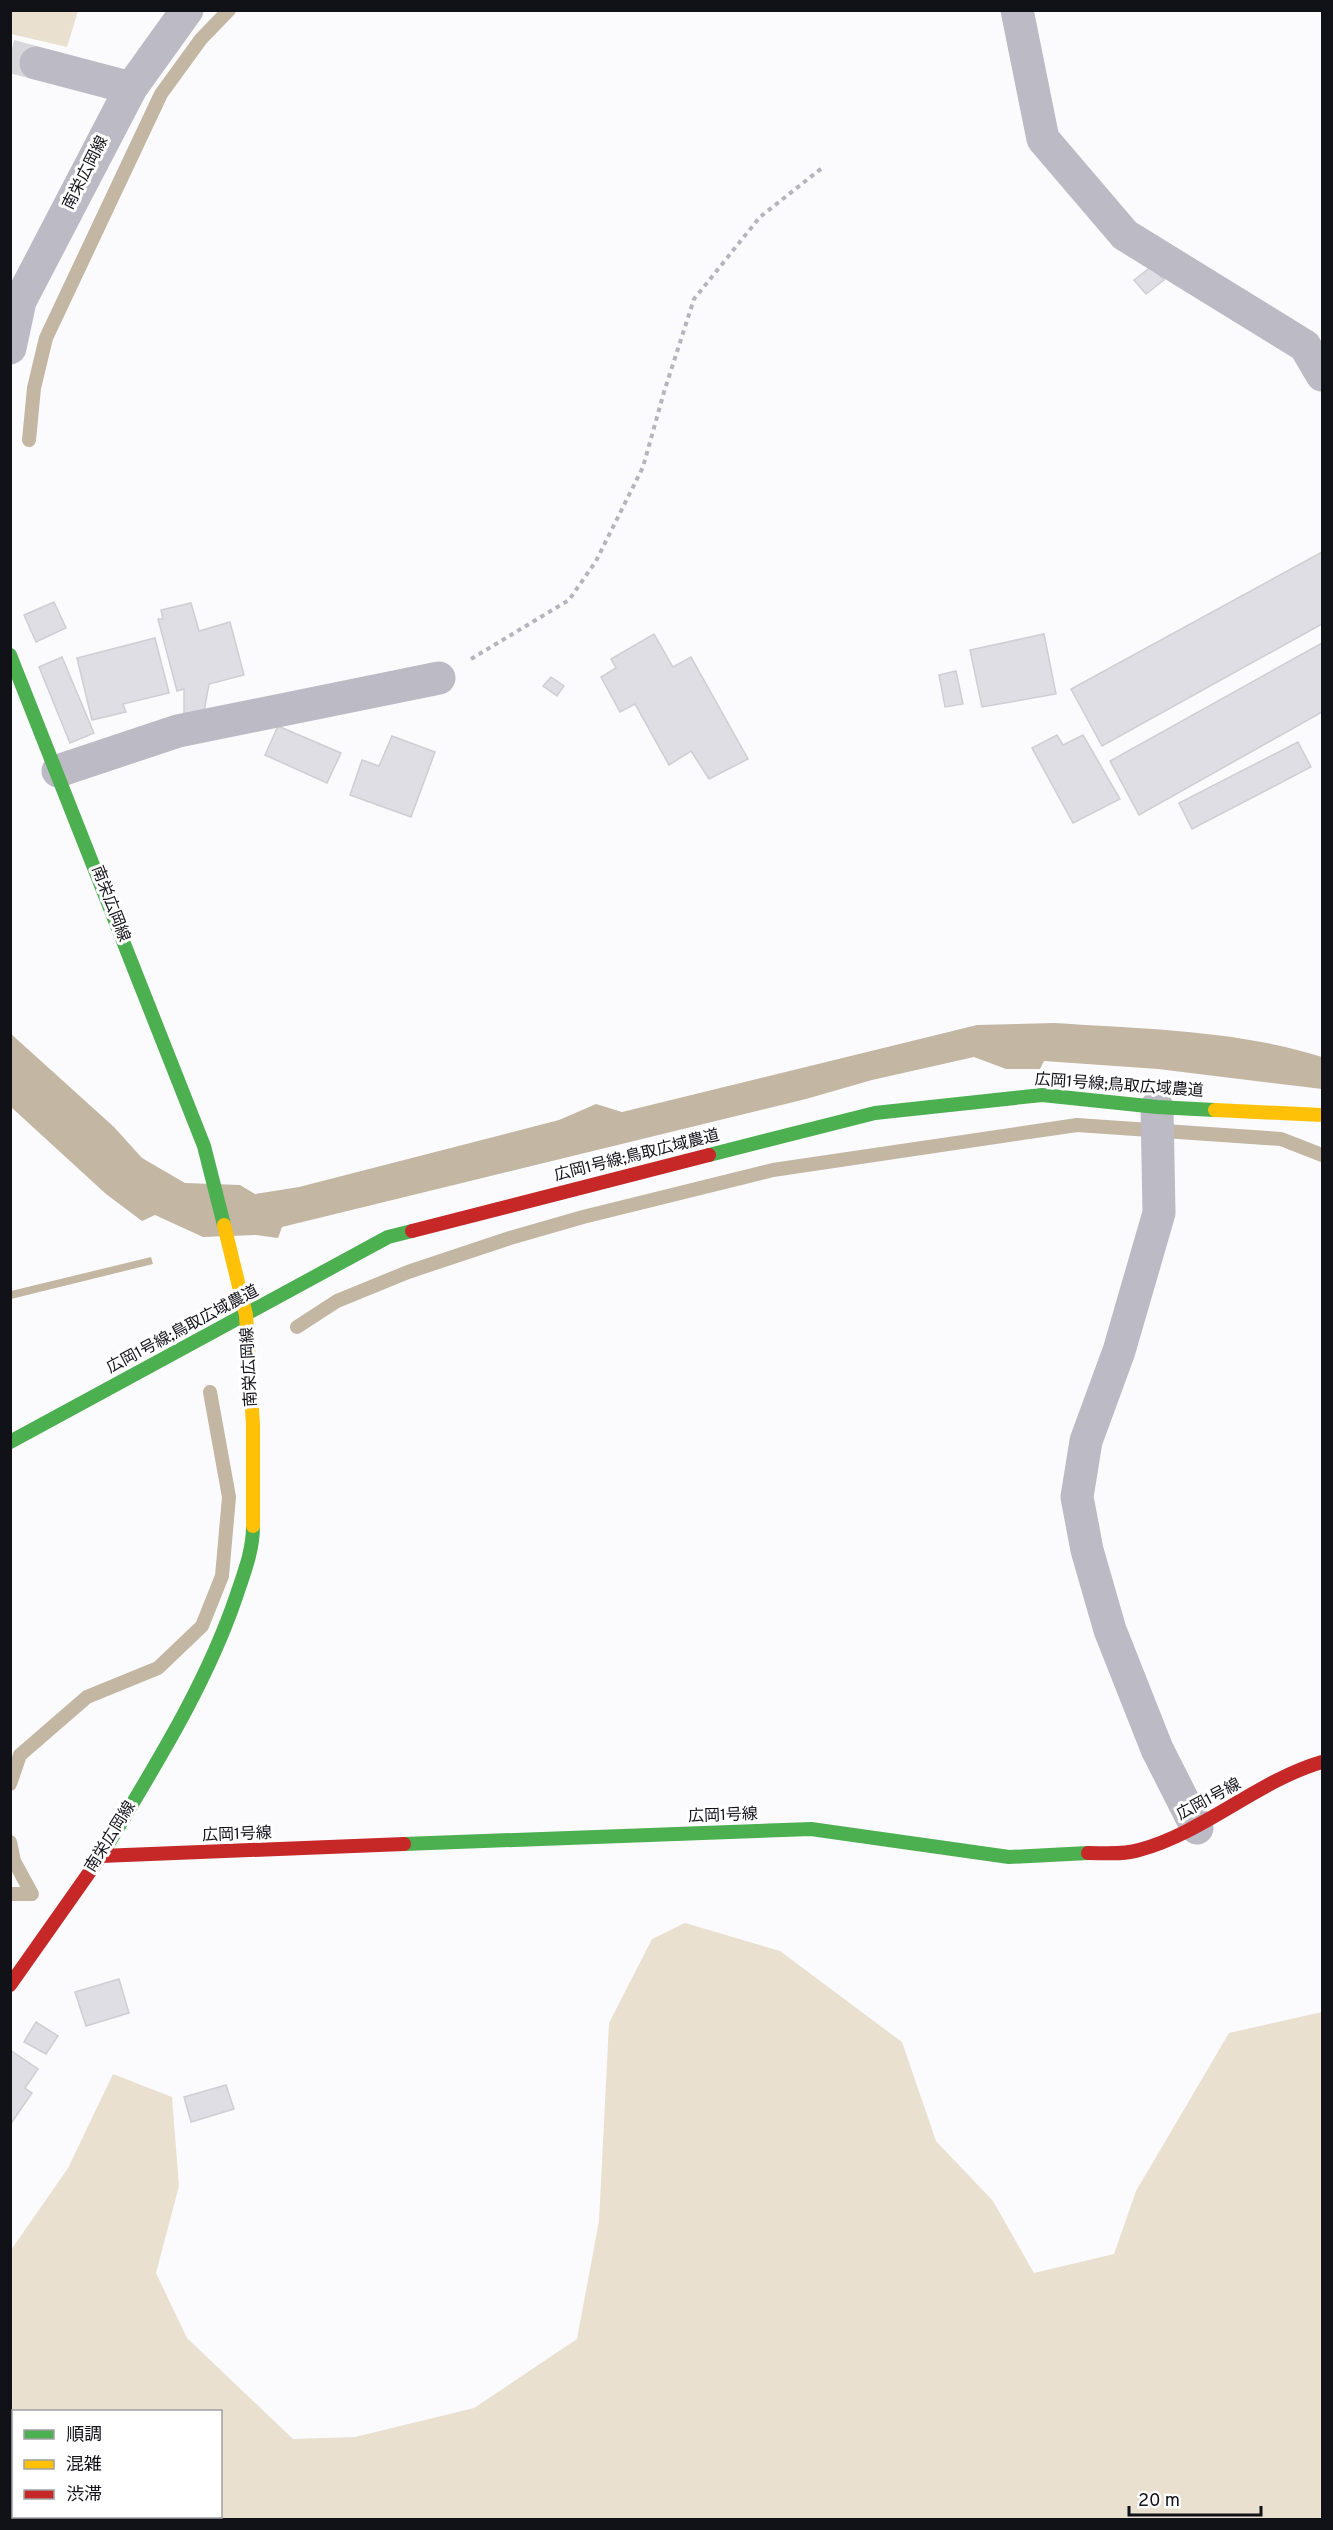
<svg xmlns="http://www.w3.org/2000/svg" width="1333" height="2530" viewBox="0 0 1333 2530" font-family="Overpass,'Noto Sans JP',sans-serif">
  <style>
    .green { fill: #e9e0d0; fill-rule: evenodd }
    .water { fill: #c3b6a2 }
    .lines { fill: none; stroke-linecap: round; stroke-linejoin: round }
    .stream { stroke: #c3b6a2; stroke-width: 14 }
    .building { fill: #dedee4; stroke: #ceced4; stroke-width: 1.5 }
    .street-tunnel { stroke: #d8d8dc; stroke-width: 33; stroke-dasharray: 33 16; stroke-linecap: butt }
    .path { stroke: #b6b5bd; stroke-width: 4; stroke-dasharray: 4.5 4.5; stroke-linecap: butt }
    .street { stroke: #bbbac5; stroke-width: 33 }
    .fast { stroke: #4caf50; stroke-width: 14 }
    .slow { stroke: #ffc107; stroke-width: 14 }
    .jam { stroke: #c62828; stroke-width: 14 }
    .labels { text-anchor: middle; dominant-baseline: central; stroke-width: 6; stroke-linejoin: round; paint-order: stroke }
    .street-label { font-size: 16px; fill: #111118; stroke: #fff }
  </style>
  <rect width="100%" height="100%" fill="#fbfbfe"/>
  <g class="green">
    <polygon points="11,10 78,10 78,11 67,47 11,34"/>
    <path d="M 685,1923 L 780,1951 L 902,2042 L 936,2141 L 993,2201 L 1034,2273 L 1114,2254 L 1136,2191 L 1229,2033 L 1322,2012 L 1322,2519 L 11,2519 L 11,2250 L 68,2168 L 113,2074 L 172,2097 L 179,2186 L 156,2273 L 187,2338 L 293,2439 L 355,2437 L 474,2408 L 577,2339 L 599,2221 L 609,2023 L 652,1939 ZM 14,2412 L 220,2412 L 220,2516 L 14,2516 Z"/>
  </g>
  <g class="water">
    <path d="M 1054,1023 C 1143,1029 1237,1030 1322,1057 L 1322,1089 L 1158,1069 L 1044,1061 L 1040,1069 L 1006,1069 L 974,1057 L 872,1080 L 806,1099 L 282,1227 L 278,1238 L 256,1235 L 203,1237 L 155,1215 L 142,1221 L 106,1194 L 11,1107 L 10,1033 L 114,1127 L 142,1158 L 185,1183 L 240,1185 L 255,1194 L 299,1187 L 559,1120 L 596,1104 L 622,1112 L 977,1025 Z"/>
    <polygon points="151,1257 153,1264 11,1299 11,1291"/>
  </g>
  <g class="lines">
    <g class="stream">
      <polyline points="29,440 34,388 46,338 161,94 201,39 229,10"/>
      <polyline points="297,1327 337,1301 408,1272 510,1238 583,1217 773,1170 1077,1125 1281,1139 1322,1155"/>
      <polyline points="10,1784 20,1755 87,1697 158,1668 202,1626 222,1576 229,1497 210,1392"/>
      <polyline points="10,1842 14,1861 32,1894 10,1894"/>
    </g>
  </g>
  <g class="building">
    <polygon points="1152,266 1164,280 1146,294 1134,280"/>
    <polygon points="1322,552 1322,624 1102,746 1071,689"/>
    <polygon points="54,602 66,628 36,642 24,615"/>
    <polygon points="191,603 199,631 230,622 244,675 209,684 204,712 184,716 184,689 177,691 158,619 163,619 161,610"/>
    <polygon points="654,634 673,667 691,657 748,759 709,779 691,751 669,765 635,704 620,712 601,677 616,668 611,659"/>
    <polygon points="1044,634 1056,694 982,707 970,650"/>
    <polygon points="155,638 169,693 123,704 126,712 92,720 77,658"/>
    <polygon points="1322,643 1322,712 1139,815 1110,761"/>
    <polygon points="62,657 94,733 70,743 39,667"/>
    <polygon points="956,671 963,704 945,707 939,675"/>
    <polygon points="551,677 564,686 557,696 543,686"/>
    <polygon points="278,726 341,753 327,783 265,755"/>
    <polygon points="1057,735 1063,745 1083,735 1120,799 1073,823 1032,748"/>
    <polygon points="392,736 435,752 411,817 350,795 362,760 379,766"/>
    <polygon points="1298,742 1311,767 1192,829 1179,803"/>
    <polygon points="119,1979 129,2013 86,2026 75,1992"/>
    <polygon points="36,2022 58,2036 46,2054 24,2042"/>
    <polygon points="10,2050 38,2069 25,2088 32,2093 10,2125"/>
    <polygon points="226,2085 234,2109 191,2122 184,2097"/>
  </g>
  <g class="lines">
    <polyline class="street-tunnel" points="10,56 36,63"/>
    <polyline class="path" points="471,659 569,600 596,561 643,467 664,392 694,299 760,217 822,168"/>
    <g class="street">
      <polyline points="1017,10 1043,139 1125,235 1305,346 1322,375"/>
      <polyline points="36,63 131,88"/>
      <polyline points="10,348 20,301 131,88 187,10"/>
      <polyline points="58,771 178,731 439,678"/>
      <polyline points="1157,1107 1159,1213 1119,1351 1086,1441 1077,1497 1087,1550 1110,1630 1157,1749 1197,1828"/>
    </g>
    <g class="fast">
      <polyline points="10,655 204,1146 224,1225"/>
      <polyline points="709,1155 875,1113 1042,1095 1157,1107 1215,1110"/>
      <polyline points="10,1442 388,1237 412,1231"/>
      <polyline points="404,1844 811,1829 1009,1857 1088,1853"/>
      <path d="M 103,1853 C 152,1770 205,1688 236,1597 C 244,1573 253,1551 253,1526"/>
    </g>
    <g class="slow">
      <polyline points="1215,1110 1322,1115"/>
      <polyline points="224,1225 246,1315 253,1425 253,1526"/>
    </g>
    <g class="jam">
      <polyline points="412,1231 709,1155"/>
      <path d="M 1088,1853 C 1104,1853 1123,1855 1139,1850 C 1205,1832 1257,1781 1322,1762"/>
      <polyline points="101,1856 404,1844"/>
      <polyline points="10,1985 103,1853"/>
    </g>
  </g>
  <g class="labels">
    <g class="street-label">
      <text transform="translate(86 173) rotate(-63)">南栄広岡線</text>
      <text transform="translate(110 904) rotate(69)">南栄広岡線</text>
      <text transform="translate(1119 1086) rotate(4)">広岡1号線;鳥取広域農道</text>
      <text transform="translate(637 1156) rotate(-14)">広岡1号線;鳥取広域農道</text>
      <text transform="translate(183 1330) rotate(-28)">広岡1号線;鳥取広域農道</text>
      <text transform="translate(250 1367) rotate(-93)">南栄広岡線</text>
      <text transform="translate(1209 1800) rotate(-28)">広岡1号線</text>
      <text transform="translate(723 1816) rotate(-2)">広岡1号線</text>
      <text transform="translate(237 1835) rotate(-2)">広岡1号線</text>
      <text transform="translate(111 1837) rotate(-58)">南栄広岡線</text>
    </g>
  </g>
  <rect width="1333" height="2530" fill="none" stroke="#111118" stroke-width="24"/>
  <rect x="12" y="2410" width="210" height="108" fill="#ffffff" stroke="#a0a0a3" stroke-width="1.5"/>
  <rect x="24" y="2430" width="30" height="9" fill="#4caf50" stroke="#a0a0a3" stroke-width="1.5"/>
  <text x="66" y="2440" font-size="18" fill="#111118">順調</text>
  <rect x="24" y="2460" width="30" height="9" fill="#ffc107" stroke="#a0a0a3" stroke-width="1.5"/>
  <text x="66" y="2470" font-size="18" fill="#111118">混雑</text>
  <rect x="24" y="2490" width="30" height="9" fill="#c62828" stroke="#a0a0a3" stroke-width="1.5"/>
  <text x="66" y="2500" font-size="18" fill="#111118">渋滞</text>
  <path d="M1129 2506v9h132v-9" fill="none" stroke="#111118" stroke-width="3"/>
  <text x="1138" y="2506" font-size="18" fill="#111118" stroke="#ffffff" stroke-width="4.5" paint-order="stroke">20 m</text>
</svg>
